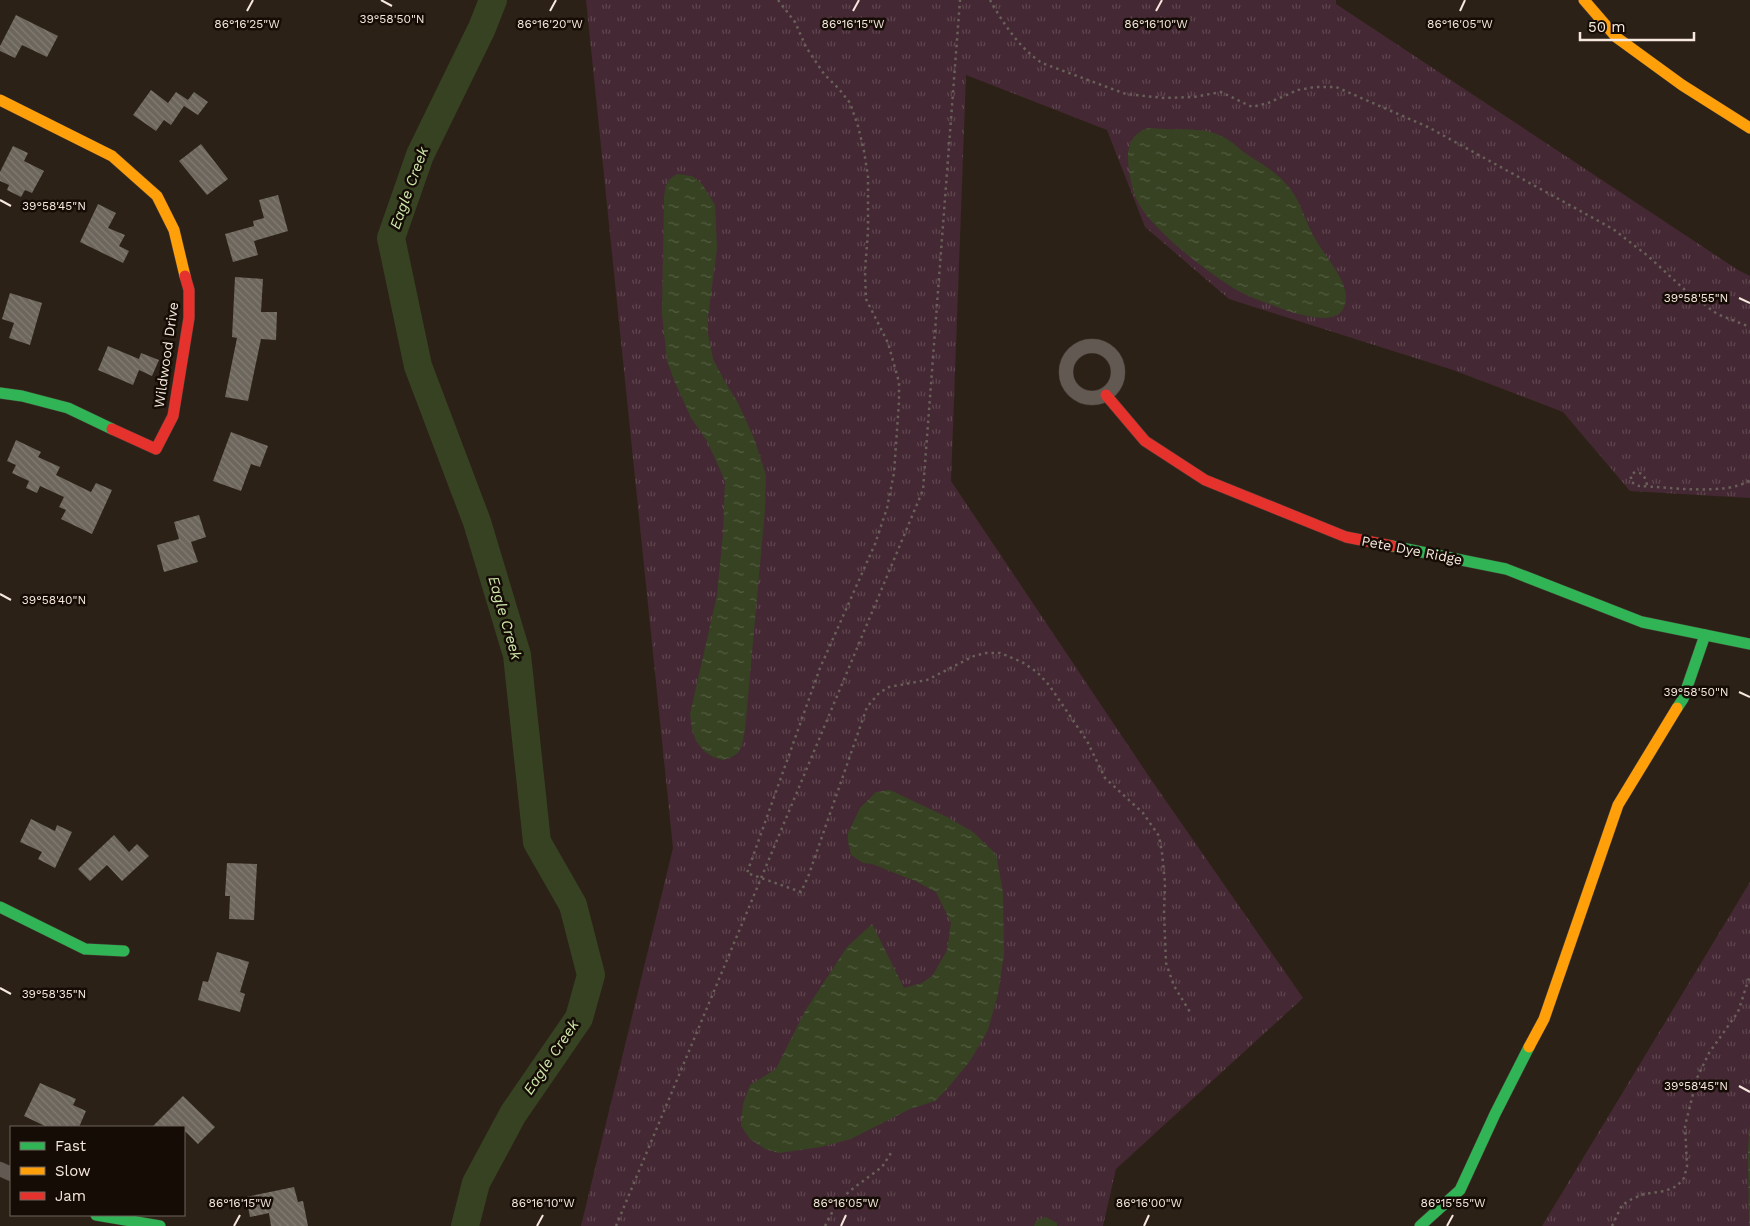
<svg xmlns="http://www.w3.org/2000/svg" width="1750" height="1226" viewBox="0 0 1750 1226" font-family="'Work Sans',sans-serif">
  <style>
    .grass { fill: url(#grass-tufts) }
    .water { fill: url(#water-ripples) }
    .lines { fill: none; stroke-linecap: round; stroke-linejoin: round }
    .river { stroke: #364222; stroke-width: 28 }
    .building { fill: url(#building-back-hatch) }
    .street-casing { stroke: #453b34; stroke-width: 15 }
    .fast-casing { stroke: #453b34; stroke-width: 12 }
    .slow-casing { stroke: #453b34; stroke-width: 12 }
    .jam-casing { stroke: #453b34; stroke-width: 12 }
    .path { stroke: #686059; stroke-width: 2.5; stroke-dasharray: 2.5 4; stroke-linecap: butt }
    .street { stroke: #625952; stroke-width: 14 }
    .fast { stroke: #30b455; stroke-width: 11 }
    .slow { stroke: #ff9f0a; stroke-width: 11 }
    .jam { stroke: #e5322d; stroke-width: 11 }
    .ticks { fill: none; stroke: #f6e8dd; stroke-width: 2 }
    .labels { text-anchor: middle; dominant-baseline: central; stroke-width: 5; stroke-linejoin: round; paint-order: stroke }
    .street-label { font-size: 14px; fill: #f6e8dd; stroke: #150c06 }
    .water-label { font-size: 15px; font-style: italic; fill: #cde7a9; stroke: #150c06 }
    .ticks-label { font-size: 12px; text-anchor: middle; fill: #f6e8dd; stroke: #150c06; stroke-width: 5; stroke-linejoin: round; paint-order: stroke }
  </style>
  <defs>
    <pattern id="grass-tufts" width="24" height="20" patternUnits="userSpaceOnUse" patternTransform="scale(1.25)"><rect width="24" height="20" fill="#442833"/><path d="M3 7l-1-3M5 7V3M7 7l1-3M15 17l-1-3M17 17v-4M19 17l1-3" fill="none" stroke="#604750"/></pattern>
    <pattern id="water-ripples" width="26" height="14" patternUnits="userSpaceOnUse" patternTransform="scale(1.25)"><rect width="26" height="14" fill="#364222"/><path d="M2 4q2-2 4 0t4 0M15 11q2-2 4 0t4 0" fill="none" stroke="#545d42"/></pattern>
    <pattern id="building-back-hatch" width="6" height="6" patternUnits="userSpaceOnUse" patternTransform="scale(1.25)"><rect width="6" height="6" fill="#6c665c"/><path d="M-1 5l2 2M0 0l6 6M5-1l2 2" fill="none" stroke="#827c73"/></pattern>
  </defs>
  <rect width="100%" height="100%" fill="#2c2117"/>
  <g class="grass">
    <polygon points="586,0 1336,0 1336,4 1738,270 1750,276 1750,498 1630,491 1563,412 1453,370 1229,299 1145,227 1107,130 966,75 951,481 1150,778 1303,998 1116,1169 1103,1226 581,1226 673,848"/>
    <polygon points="1750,882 1750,1226 1542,1226"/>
  </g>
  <g class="water">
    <path d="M 1149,128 C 1155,128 1159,129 1164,129 C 1186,130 1208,127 1227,139 C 1234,143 1239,149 1245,153 C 1259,163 1276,171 1287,185 C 1300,199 1304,218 1313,235 C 1322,252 1341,273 1345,290 C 1347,298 1346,306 1341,312 C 1329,326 1286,311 1272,305 C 1261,301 1250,297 1240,292 C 1212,276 1160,236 1142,209 C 1132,195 1129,175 1128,159 C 1127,144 1135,131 1149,128 Z"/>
    <path d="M 677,174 L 692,176 L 702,184 L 715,205 L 717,248 L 708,317 L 708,334 L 713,359 L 724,380 L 738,403 L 754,438 L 766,475 L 765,510 L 745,730 L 742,745 L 738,753 L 732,757 L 723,760 L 713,757 L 704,751 L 696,741 L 692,729 L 690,714 L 717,595 L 723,533 L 725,481 L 707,441 L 691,418 L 674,380 L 667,361 L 662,314 L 664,198 C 665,186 666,180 677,174 Z"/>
    <polygon points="890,790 947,817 973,832 996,854 1003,893 1004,954 998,994 988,1030 970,1061 947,1089 935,1101 910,1109 851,1139 821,1147 779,1153 765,1149 750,1139 741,1126 743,1104 750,1085 776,1069 805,1011 847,947 872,924 904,988 922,983 933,975 947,950 951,923 936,892 915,881 872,864 863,863 851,855 848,841 848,833 860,808 876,792"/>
    <polygon points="1750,1123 1750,1226 1749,1226 1748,1149"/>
    <polygon points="1046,1217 1057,1223 1057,1226 1034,1226 1037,1220"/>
  </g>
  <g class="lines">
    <polyline class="river" points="465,1226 476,1183 513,1114 579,1018 591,975 573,905 537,842 517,655 477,522 418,366 391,238 420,155 482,28 493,0"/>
  </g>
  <g class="building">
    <polygon points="16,15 58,36 47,57 22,45 15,58 0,51 0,46"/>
    <polygon points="151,90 168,103 176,92 188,100 194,92 208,102 198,115 184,106 171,125 164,120 156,131 133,115"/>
    <polygon points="201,144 228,179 207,195 179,161"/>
    <polygon points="13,146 28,153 24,161 44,171 32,193 25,190 21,197 7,190 9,185 0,181 0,172"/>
    <polygon points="278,195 288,231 254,241 258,255 233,262 225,234 254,226 253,221 264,218 259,200"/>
    <polygon points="98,204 116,213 108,228 125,235 119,246 129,251 123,263 80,242"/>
    <polygon points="235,277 263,279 261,312 277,312 276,340 261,339 248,401 225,397 237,338 232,337"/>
    <polygon points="10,293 42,303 30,345 9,338 14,323 2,319"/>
    <polygon points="108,346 139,359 141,353 159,360 152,376 139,370 133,385 98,370"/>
    <polygon points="231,432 268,446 260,467 251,464 241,491 213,481"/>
    <polygon points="16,440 41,452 38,457 60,467 56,475 91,492 96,483 112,490 92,534 61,519 66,510 59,507 64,497 40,486 37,493 26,488 29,481 12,473 16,465 7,461"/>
    <polygon points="199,515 206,537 191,542 198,562 164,572 157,545 179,539 174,522"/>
    <polygon points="31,819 55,831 57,825 72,832 55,868 38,859 42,852 20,842"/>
    <polygon points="114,835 129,852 137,844 149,856 122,881 107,865 90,881 78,869"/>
    <polygon points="227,863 257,864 254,920 229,919 230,896 225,896"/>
    <polygon points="217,952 249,962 240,992 245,994 240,1012 198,1000 203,981 208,982"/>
    <polygon points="40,1083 76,1099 73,1105 86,1111 79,1127 47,1127 24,1116"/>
    <polygon points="183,1096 215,1127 198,1144 184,1130 184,1127 152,1127"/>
    <polygon points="294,1187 298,1202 303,1201 308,1226 271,1226 269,1213 250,1217 246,1197"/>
  </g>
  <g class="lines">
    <g class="street-casing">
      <g id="street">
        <circle cx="1092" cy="372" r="26"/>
        <polyline points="0,1169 11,1174"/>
      </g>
    </g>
    <g class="fast-casing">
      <g id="fast">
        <polyline points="0,393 22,396 68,408 112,429"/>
        <polyline points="1392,546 1506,569 1642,622 1750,644"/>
        <polyline points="1677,708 1683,699 1705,635"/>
        <polyline points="0,907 85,949 124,951"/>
        <polyline points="96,1215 160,1226"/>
        <polyline points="1420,1226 1460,1190 1495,1114 1529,1047"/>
      </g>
    </g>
    <g class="slow-casing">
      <g id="slow">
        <polyline points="1584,0 1616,37 1682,85 1750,128"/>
        <polyline points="0,100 112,156 157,196 174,230 185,276"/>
        <polyline points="1529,1047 1544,1019 1618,805 1677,708"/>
      </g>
    </g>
    <g class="jam-casing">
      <g id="jam">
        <polyline points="1106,395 1145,441 1205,480 1346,537 1392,546"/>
        <polyline points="112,429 156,449 173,416 189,318 189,290 185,276"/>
      </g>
    </g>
    <g class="path">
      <polyline points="778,0 795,22 806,47 824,74 839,89 850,103 858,126 864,151 868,177 868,231 865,271 866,299 888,343 899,382 899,402 894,473 887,508 875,544 820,668 747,873 801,892 808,877 867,707 879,693 889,687 927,680 974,656 986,653 1000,653 1022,662 1037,672 1049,685 1087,741 1105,778 1143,813 1159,836 1162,853 1165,883 1164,913 1166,963 1174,986 1190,1012"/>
      <path d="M 990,0 C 1003,23 1020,49 1042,63 L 1126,94 L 1164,98 L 1194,97 L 1221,92 L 1252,107 L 1268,103 L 1298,90 L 1315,87 L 1336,87 L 1428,127 L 1613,229 L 1648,256 L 1685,290 L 1717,314 L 1750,327"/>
      <path d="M 1647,485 C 1645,477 1644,473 1635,472 L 1631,475 L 1631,482 L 1639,486 C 1667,487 1728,496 1750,480"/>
      <polyline points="616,1226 923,490 960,0"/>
      <polyline points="825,1226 837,1203 851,1190 882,1167 891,1153"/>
      <polyline points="1612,1226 1622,1205 1632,1199 1644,1194 1665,1191 1677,1186 1684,1178 1687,1166 1685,1126 1697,1078 1709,1053 1738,1012 1750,975"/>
    </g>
    <use href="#street" class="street"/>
    <use href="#fast" class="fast"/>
    <use href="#slow" class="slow"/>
    <use href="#jam" class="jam"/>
  </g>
  <path class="ticks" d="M 381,0 L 392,6M 247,11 L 253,0M 550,11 L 556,0M 853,11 L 859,0M 1156,11 L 1162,0M 1460,11 L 1465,0M 0,200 L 11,206M 1739,298 L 1750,303M 0,594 L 11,600M 1739,692 L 1750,697M 0,988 L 11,994M 1739,1086 L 1750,1092M 234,1226 L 240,1215M 537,1226 L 543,1215M 841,1226 L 846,1215M 1144,1226 L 1149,1215M 1447,1226 L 1453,1215"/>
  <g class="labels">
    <g class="street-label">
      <text transform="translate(166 355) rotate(-82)">Wildwood Drive</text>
      <text transform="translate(1412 550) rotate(11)">Pete Dye Ridge</text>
    </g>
    <g class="water-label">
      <text transform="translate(409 188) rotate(-70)">Eagle Creek</text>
      <text transform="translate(505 618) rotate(74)">Eagle Creek</text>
      <text transform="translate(551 1057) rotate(-56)">Eagle Creek</text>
    </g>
  </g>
  <g class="ticks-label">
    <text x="392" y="23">39°58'50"N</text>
    <text x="247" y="28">86°16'25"W</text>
    <text x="550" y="28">86°16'20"W</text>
    <text x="853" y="28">86°16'15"W</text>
    <text x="1156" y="28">86°16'10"W</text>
    <text x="1460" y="28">86°16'05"W</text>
    <text x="54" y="210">39°58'45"N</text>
    <text x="1696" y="302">39°58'55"N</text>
    <text x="54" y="604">39°58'40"N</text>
    <text x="1696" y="696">39°58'50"N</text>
    <text x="54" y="998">39°58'35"N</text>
    <text x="1696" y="1090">39°58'45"N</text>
    <text x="240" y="1207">86°16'15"W</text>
    <text x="543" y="1207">86°16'10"W</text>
    <text x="846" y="1207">86°16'05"W</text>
    <text x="1149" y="1207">86°16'00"W</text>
    <text x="1453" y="1207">86°15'55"W</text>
  </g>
  <rect x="10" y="1126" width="175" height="90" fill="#150c06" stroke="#6f645c"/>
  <rect x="20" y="1142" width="25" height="8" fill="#30b455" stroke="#6f645c"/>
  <text x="55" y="1151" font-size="15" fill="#f6e8dd">Fast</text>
  <rect x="20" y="1167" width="25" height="8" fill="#ff9f0a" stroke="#6f645c"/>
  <text x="55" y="1176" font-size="15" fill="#f6e8dd">Slow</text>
  <rect x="20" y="1192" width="25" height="8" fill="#e5322d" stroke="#6f645c"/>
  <text x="55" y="1201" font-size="15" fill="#f6e8dd">Jam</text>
  <path d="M1580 32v8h114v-8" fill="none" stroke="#f6e8dd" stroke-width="2.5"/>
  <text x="1588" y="32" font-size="15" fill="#f6e8dd" stroke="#150c06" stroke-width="4" paint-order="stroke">50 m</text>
</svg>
